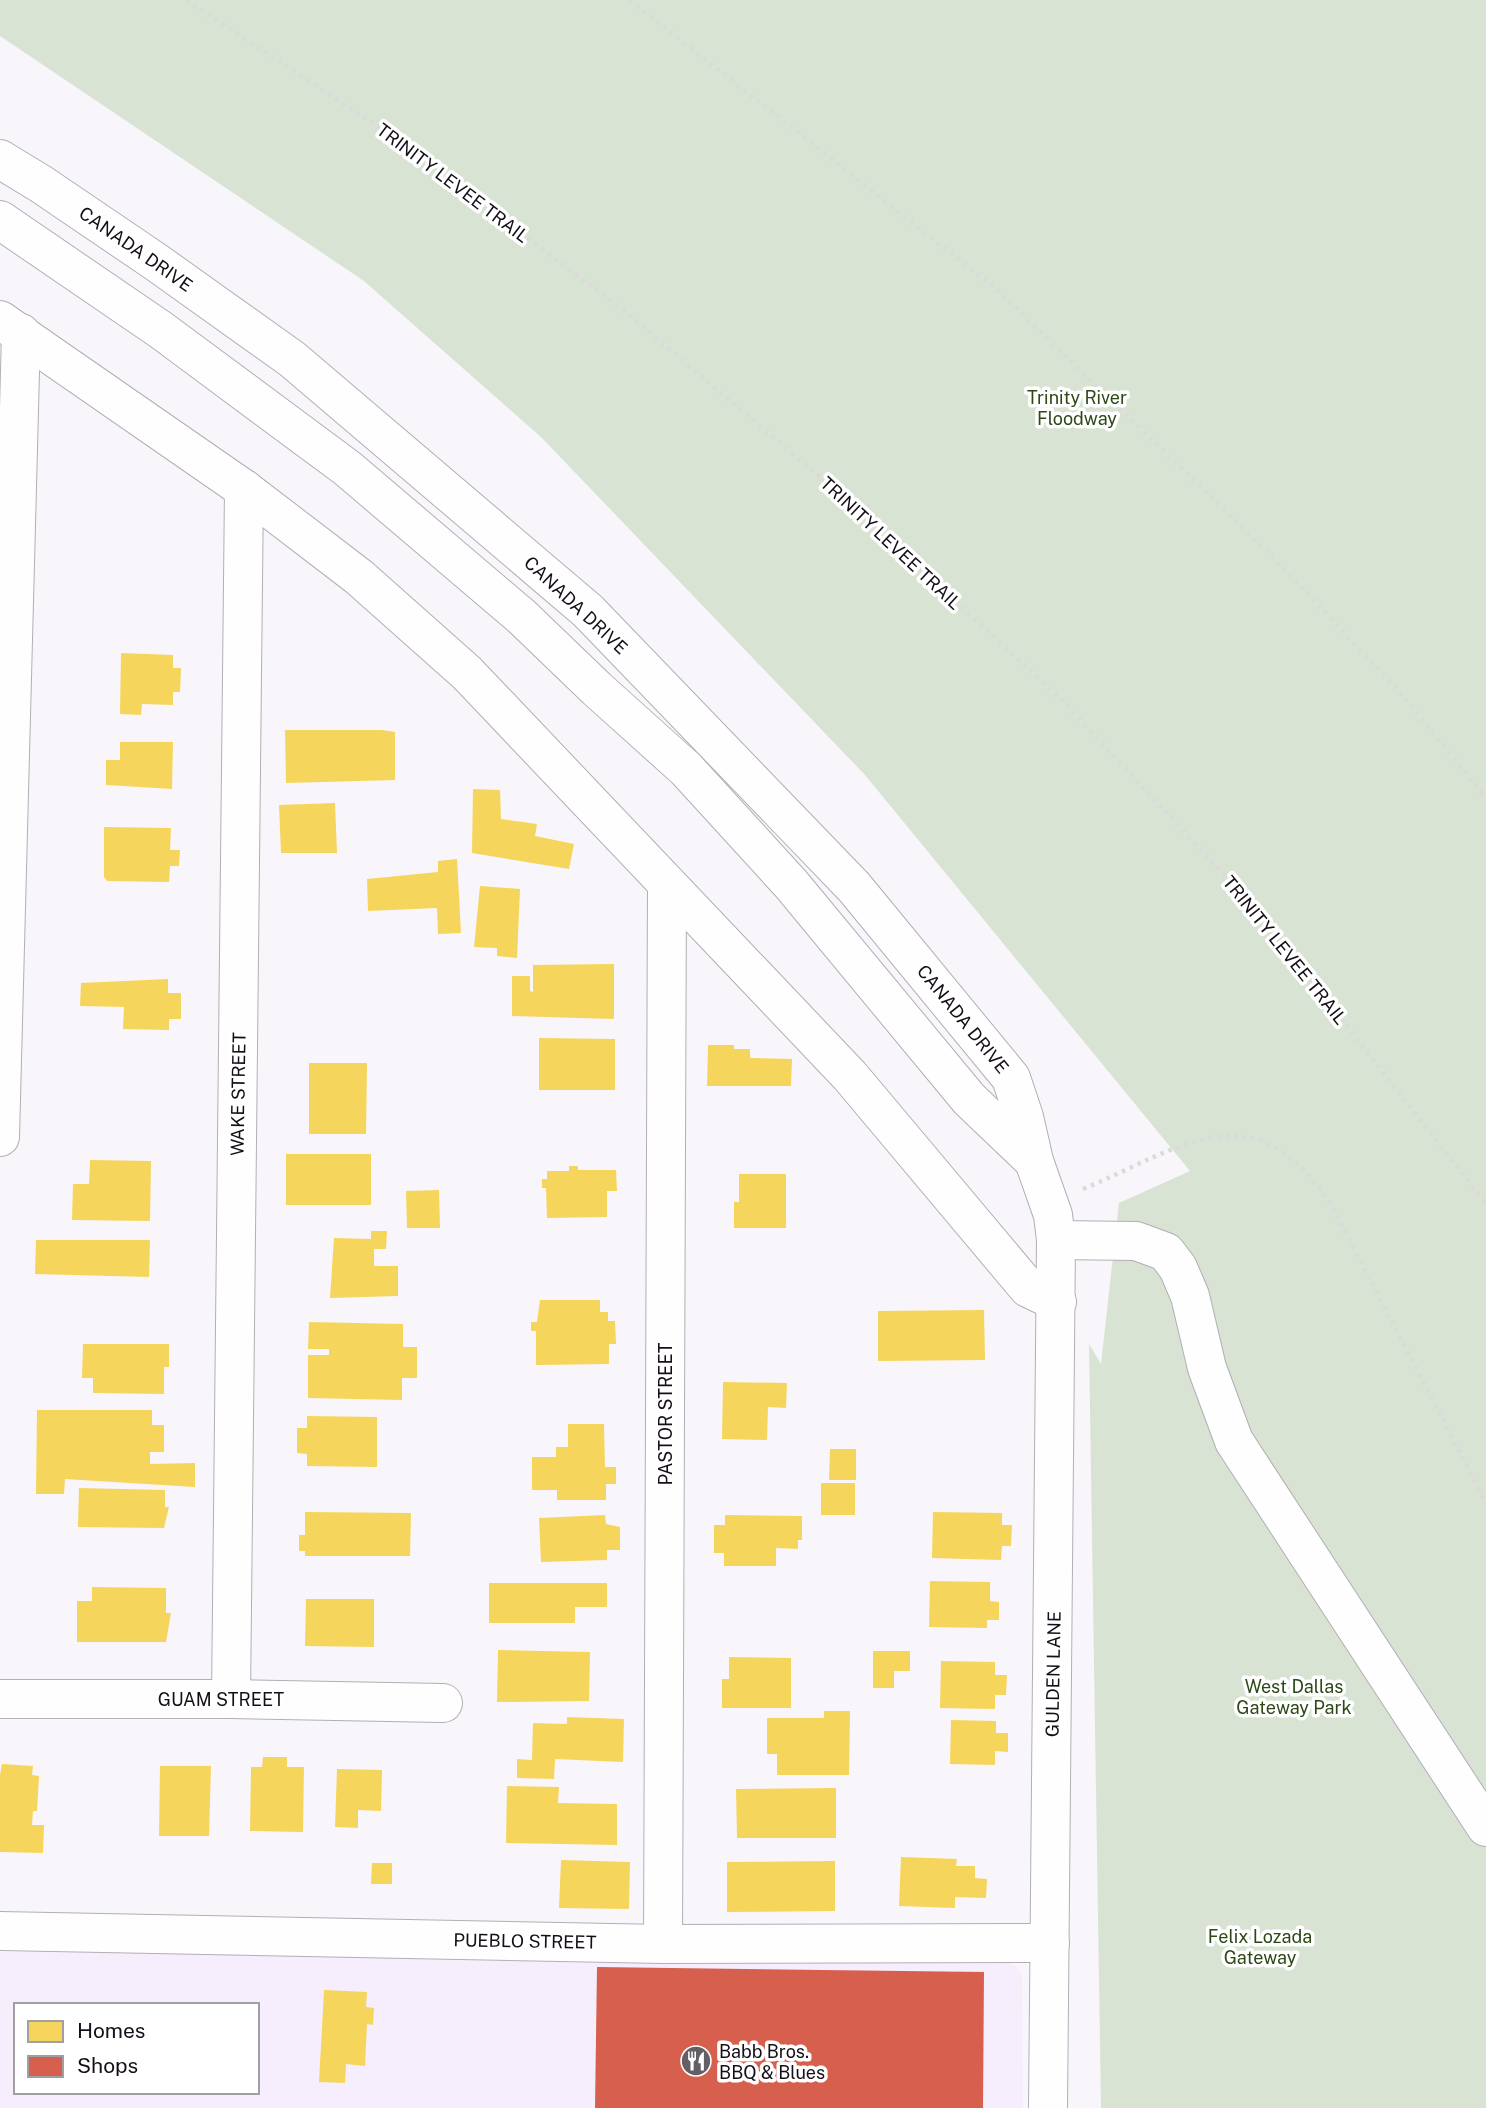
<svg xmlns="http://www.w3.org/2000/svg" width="1486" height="2108" viewBox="0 0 1486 2108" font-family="'Public Sans',sans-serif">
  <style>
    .built { fill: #f7eefd; fill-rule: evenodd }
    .green { fill: #d9e3d4 }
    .homes { fill: #f6d55c }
    .shops { fill: #d6604d }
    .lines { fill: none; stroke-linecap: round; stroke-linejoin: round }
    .minor-casing { stroke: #b3aeb5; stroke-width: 40 }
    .path { stroke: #dbdadb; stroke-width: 4.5; stroke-dasharray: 3.5 5; stroke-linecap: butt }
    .minor { stroke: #fefefe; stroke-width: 38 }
    .labels { text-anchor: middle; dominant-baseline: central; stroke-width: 7; stroke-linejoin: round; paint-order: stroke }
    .street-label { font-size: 18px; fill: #150e18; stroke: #fff }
    .park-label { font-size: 18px; fill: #2b4815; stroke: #fff }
    .poi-label { font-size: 18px; fill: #150e18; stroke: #fff; text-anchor: start }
  </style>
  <rect width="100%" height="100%" fill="#f8f6fa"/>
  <path class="built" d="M 0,1952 L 1003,1960 L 1016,1966 L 1022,1975 L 1023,2108 L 0,2108 ZM 16,2005 L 257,2005 L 257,2092 L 16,2092 Z"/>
  <polygon class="green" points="0,0 1486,0 1486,2108 1101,2108 1089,1344 1101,1364 1119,1203 1190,1171 865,775 541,437 364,281 0,36"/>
  <g class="homes">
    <polygon points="121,653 173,655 173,668 181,668 180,692 173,692 173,705 142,704 141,715 120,714"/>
    <polygon points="285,730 382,730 395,732 395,780 286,783"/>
    <polygon points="120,742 173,742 172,789 106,785 106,760 120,760"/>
    <polygon points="473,789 500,790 501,819 537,824 535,836 574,844 569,869 472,853"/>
    <polygon points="335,803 337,853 281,853 279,805"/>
    <polygon points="104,827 171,828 170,850 180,850 179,866 170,866 169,882 107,881 104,877"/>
    <polygon points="457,859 461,933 438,934 437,908 368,911 367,879 438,872 438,861"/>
    <polygon points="480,886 520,889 517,958 497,956 497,948 474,947"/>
    <polygon points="614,964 614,1019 512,1016 512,976 530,976 530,991 533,992 533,965"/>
    <polygon points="168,979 168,993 181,993 181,1019 169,1019 169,1030 123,1029 124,1007 80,1006 81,983"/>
    <polygon points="539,1038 615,1039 615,1090 539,1090"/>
    <polygon points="708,1045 734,1045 734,1049 750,1049 750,1058 792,1059 791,1086 707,1086"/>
    <polygon points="309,1063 367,1063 366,1134 309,1134"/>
    <rect x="286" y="1154" width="85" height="51"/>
    <polygon points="90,1160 151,1161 150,1221 72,1220 73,1184 89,1184"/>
    <polygon points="569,1166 578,1166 578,1170 616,1170 617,1191 607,1191 607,1217 547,1218 546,1188 542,1188 542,1179 547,1179 547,1171 569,1171"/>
    <polygon points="739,1174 786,1174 786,1228 734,1228 734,1202 739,1202"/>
    <polygon points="439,1190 440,1228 407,1228 406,1191"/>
    <polygon points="371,1231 387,1231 386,1249 374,1249 374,1266 398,1266 398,1296 330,1298 334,1238 371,1239"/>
    <polygon points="36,1240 150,1240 149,1277 35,1274"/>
    <polygon points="540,1300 600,1300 600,1312 608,1312 608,1321 615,1321 616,1344 609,1344 609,1364 536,1365 536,1331 531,1331 531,1322 537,1322"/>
    <polygon points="984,1310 985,1360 878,1361 878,1311"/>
    <polygon points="309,1322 403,1324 403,1347 417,1347 417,1378 402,1378 402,1400 308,1398 308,1355 329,1355 329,1349 308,1349"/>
    <polygon points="83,1344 169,1344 169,1367 164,1367 164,1394 93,1393 93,1378 82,1378"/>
    <polygon points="723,1382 787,1383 786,1408 768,1407 767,1440 722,1439"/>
    <polygon points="37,1410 152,1410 152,1425 164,1425 164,1452 150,1452 150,1464 195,1463 195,1487 65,1479 64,1494 36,1494"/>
    <polygon points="307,1416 377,1417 377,1467 307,1466 307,1454 297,1453 297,1428 307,1428"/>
    <polygon points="568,1424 604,1424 605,1467 616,1467 616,1484 606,1484 606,1500 557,1500 557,1490 532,1490 532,1457 556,1457 556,1447 568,1447"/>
    <polygon points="830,1449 856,1449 856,1480 829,1480"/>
    <rect x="821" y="1483" width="34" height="32"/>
    <polygon points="79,1488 165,1490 165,1507 169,1507 164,1528 78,1527"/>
    <polygon points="305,1512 411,1513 410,1556 305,1556 305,1551 299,1551 299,1535 305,1535"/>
    <polygon points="933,1512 1002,1513 1002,1525 1012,1525 1011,1546 1002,1546 1001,1560 932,1558"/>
    <polygon points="605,1515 606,1524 620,1527 620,1550 607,1550 607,1560 541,1562 539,1518"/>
    <polygon points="725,1515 802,1516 802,1540 798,1540 798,1549 776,1548 776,1566 724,1566 724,1553 714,1553 714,1525 725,1525"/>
    <polygon points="930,1581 990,1582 990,1601 999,1602 999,1620 987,1620 987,1628 929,1627"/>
    <polygon points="489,1583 607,1583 607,1607 575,1607 575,1623 489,1623"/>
    <polygon points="92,1587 166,1588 166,1613 171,1613 166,1642 77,1642 77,1601 92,1601"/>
    <polygon points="306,1599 374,1599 374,1647 305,1646"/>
    <polygon points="498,1650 590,1652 589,1701 497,1702"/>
    <polygon points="873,1651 910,1651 910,1671 894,1671 894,1688 873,1688"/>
    <polygon points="729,1657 791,1658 791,1708 722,1708 722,1679 729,1679"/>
    <polygon points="941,1661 995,1662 995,1675 1007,1675 1006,1695 995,1695 995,1709 940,1708"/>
    <polygon points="824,1711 850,1711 849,1775 777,1775 777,1754 767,1754 767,1718 824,1718"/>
    <polygon points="567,1717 624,1719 623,1762 555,1759 554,1779 517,1778 517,1759 532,1760 533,1723 567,1724"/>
    <polygon points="951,1720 996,1721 996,1733 1008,1733 1008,1752 995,1751 995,1765 950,1764"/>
    <polygon points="263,1757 287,1757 287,1767 304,1767 303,1832 250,1831 251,1767 262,1767"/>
    <polygon points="2,1764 33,1766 32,1775 39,1776 37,1811 33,1811 32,1825 44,1825 43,1853 0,1852 0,1775"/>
    <polygon points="160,1766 211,1766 209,1836 159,1836"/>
    <polygon points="337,1769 382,1770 381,1811 358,1810 358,1828 335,1827"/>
    <polygon points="507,1786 559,1787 558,1803 617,1804 617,1845 506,1843"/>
    <polygon points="836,1788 836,1838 737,1838 736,1789"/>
    <polygon points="901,1857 957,1859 956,1866 975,1866 975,1878 987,1879 986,1898 955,1897 955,1908 899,1906"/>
    <polygon points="561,1860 630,1862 629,1909 559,1908"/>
    <polygon points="835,1861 835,1911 727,1912 727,1862"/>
    <polygon points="372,1863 392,1863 392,1884 371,1884"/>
    <polygon points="324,1990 367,1992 366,2007 374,2008 373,2025 367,2024 365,2066 346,2064 345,2083 319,2082"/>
  </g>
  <polygon class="shops" points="597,1967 984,1972 983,2108 595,2108"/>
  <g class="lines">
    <g class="minor-casing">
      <g id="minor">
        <polyline points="0,159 41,184 156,262 292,359 588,611 854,887 1011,1078 1024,1117 1034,1161 1053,1215 1056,1240 1048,2108"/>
        <polyline points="0,220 161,330 347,468 521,616 597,689 686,769 791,884 969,1099 1034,1161"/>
        <polyline points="0,320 244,489 359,577 467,673 850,1076 1028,1288 1057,1302"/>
        <polyline points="0,1137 21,333"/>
        <polyline points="1056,1240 1136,1241 1166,1252 1178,1268 1190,1296 1207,1368 1234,1441 1486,1827"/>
        <polyline points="0,1699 231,1699 443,1703"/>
        <polyline points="231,1699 244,489"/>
        <polyline points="0,1931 663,1944 1050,1943"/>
        <polyline points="663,1944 667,884"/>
      </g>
    </g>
    <g class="path">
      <polyline points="186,0 388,133 622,309 845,498 1063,701 1252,905 1486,1204"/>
      <polyline points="630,0 994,287 1275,559 1396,688 1486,798"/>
      <path d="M 1083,1189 C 1184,1147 1252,1087 1331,1204 L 1486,1503"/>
    </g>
    <use href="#minor" class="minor"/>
  </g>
  <defs>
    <g id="restaurant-disc" transform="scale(1.575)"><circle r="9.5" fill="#645f67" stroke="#fff"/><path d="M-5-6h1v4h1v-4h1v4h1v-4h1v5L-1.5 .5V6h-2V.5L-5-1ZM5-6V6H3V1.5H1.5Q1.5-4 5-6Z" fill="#fff"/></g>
  </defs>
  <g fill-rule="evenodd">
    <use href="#restaurant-disc" x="696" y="2061"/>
  </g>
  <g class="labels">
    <g class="street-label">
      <text transform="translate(453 183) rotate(37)">TRINITY LEVEE TRAIL</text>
      <text transform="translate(136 249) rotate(35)">CANADA DRIVE</text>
      <text transform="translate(891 543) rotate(43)">TRINITY LEVEE TRAIL</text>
      <text transform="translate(576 605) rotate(43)">CANADA DRIVE</text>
      <text transform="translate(1285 950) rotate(51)">TRINITY LEVEE TRAIL</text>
      <text transform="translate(963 1019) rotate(51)">CANADA DRIVE</text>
      <text transform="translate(238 1094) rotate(-89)">WAKE STREET</text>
      <text transform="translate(665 1414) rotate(-90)">PASTOR STREET</text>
      <text transform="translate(1053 1674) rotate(-89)">GULDEN LANE</text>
      <text x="221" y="1699">GUAM STREET</text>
      <text transform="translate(525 1941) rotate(1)">PUEBLO STREET</text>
    </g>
    <g class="park-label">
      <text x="1077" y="397">Trinity River<tspan x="1077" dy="21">Floodway</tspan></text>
      <text x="1294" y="1686">West Dallas<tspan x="1294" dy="21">Gateway Park</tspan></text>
      <text x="1260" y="1936">Felix Lozada<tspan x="1260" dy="21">Gateway</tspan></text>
    </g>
    <g class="poi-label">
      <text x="719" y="2051">Babb Bros.<tspan x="719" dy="21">BBQ &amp; Blues</tspan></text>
    </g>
  </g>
  <rect x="14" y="2003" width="245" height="91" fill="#ffffff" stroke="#a19fa3" stroke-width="2"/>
  <rect x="28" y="2021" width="35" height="21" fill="#f6d55c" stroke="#a19fa3" stroke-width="2"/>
  <text x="77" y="2038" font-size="21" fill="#150e18">Homes</text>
  <rect x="28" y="2056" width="35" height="21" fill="#d6604d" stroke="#a19fa3" stroke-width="2"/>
  <text x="77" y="2073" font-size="21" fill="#150e18">Shops</text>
</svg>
